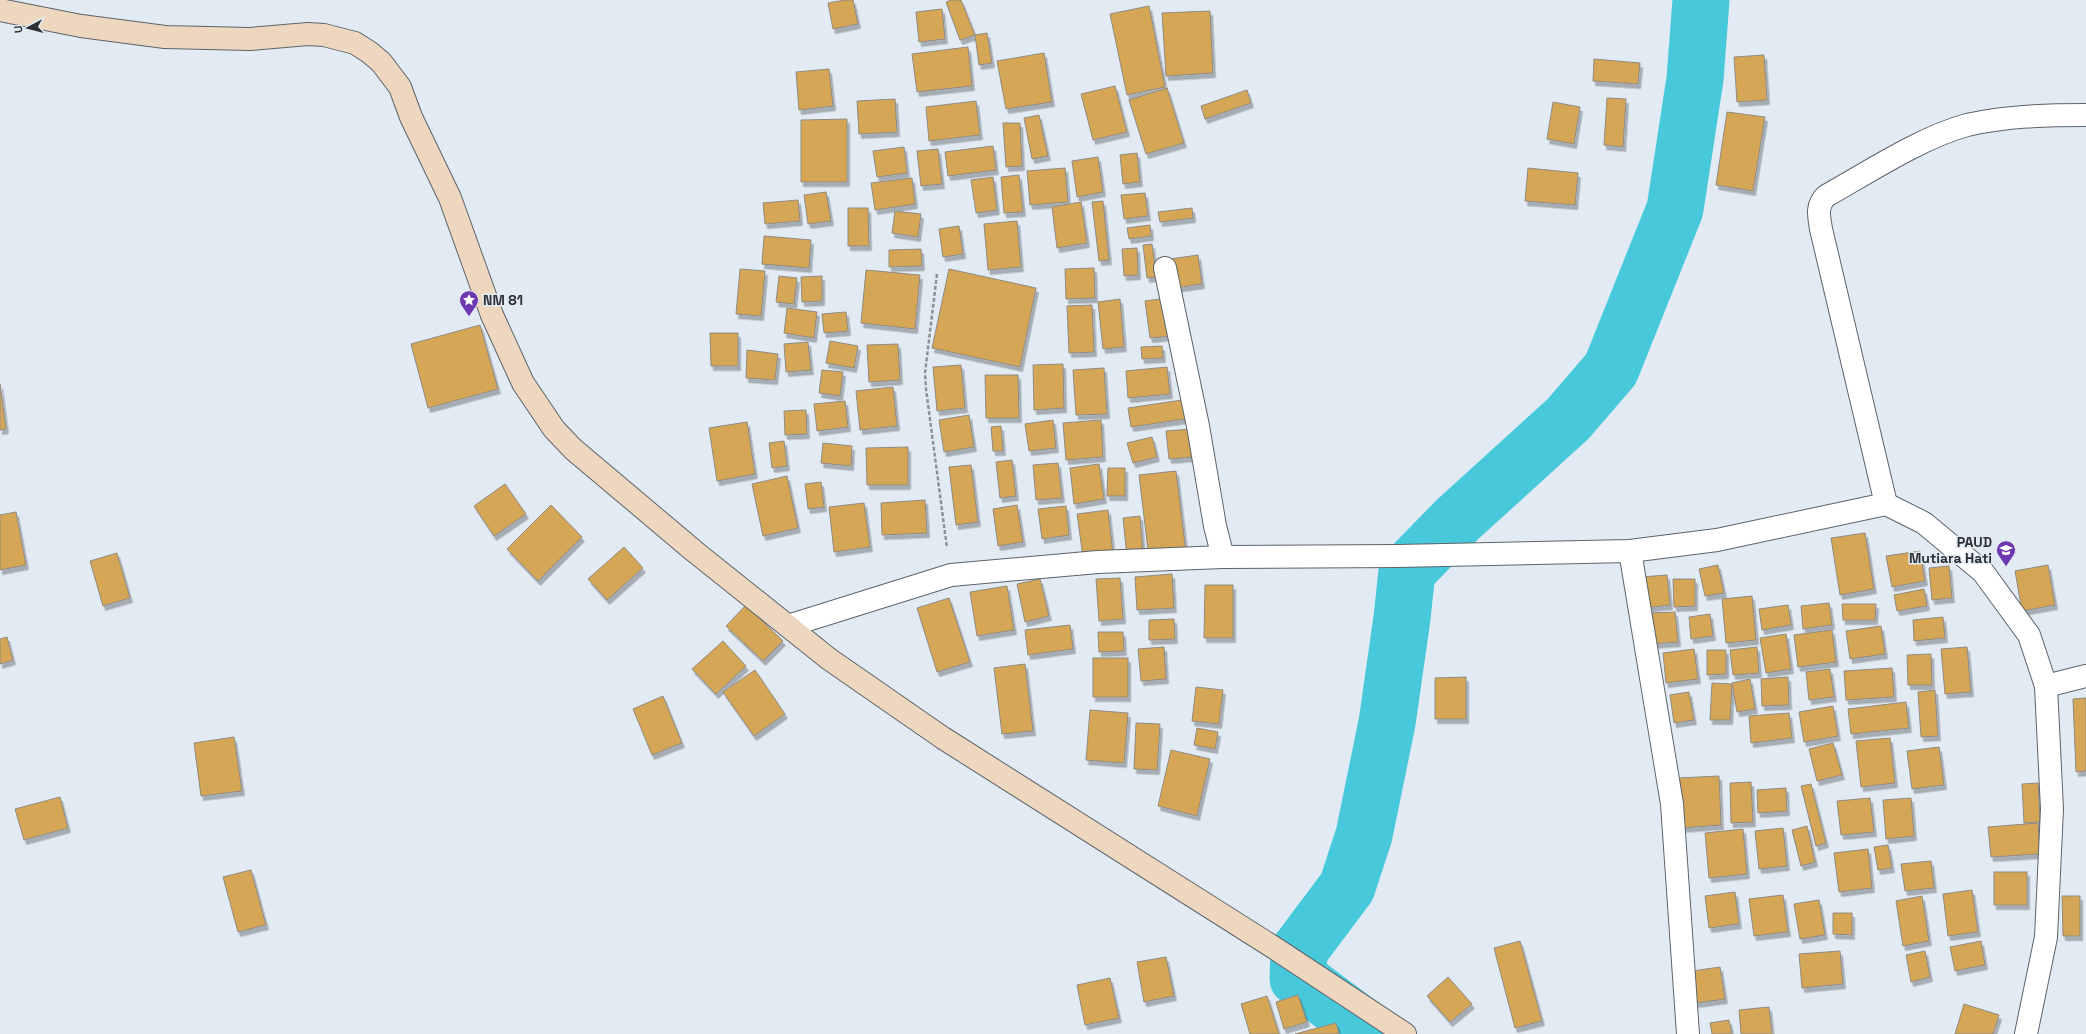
<svg xmlns="http://www.w3.org/2000/svg" width="2086" height="1034" viewBox="0 0 2086 1034" font-family="'Space Grotesk',sans-serif">
  <style>
    .lines { fill: none; stroke-linecap: round; stroke-linejoin: round }
    .river { stroke: #48c9db; stroke-width: 57 }
    .building { fill: #d5a655; stroke: #908a81; filter: url(#shadow) }
    .street-casing { stroke: #5c636b; stroke-width: 24 }
    .secondary-casing { stroke: #5c636b; stroke-width: 24 }
    .path { stroke: #8c9299; stroke-width: 2.5; stroke-dasharray: 4 2; stroke-linecap: butt }
    .street { stroke: #fff; stroke-width: 22 }
    .secondary { stroke: #eed7bf; stroke-width: 22 }
    .labels { text-anchor: middle; dominant-baseline: central; stroke-width: 3; stroke-linejoin: round; paint-order: stroke }
    .poi-label { font-size: 14px; font-weight: bold; fill: #2c2f33; stroke: #e2ebf4; text-anchor: start }
  </style>
  <defs>
    <filter id="shadow"><feDropShadow dx="2.5" dy="4.5" stdDeviation="0" flood-color="#0004"/></filter>
  </defs>
  <rect width="100%" height="100%" fill="#e2ebf4"/>
  <g class="lines">
    <polyline class="river" points="1373,1034 1298,978 1299,951 1347,887 1364,835 1387,723 1402,618 1407,571 1458,519 1568,419 1611,369 1675,209 1695,79 1701,0"/>
  </g>
  <g class="building">
    <polygon points="845,0 853,0 858,24 833,29 828,3"/>
    <polygon points="951,0 961,0 975,35 960,40 946,2"/>
    <polygon points="1149,6 1165,87 1127,95 1110,14"/>
    <polygon points="942,9 945,39 919,42 916,12"/>
    <polygon points="1210,11 1213,73 1166,76 1162,13"/>
    <polygon points="987,33 992,63 979,65 975,35"/>
    <polygon points="968,47 972,86 917,92 912,54"/>
    <polygon points="1044,53 1052,102 1006,109 997,61"/>
    <polygon points="1764,55 1767,100 1737,102 1734,57"/>
    <polygon points="1594,59 1640,63 1638,84 1593,81"/>
    <polygon points="829,69 833,106 799,110 796,72"/>
    <polygon points="1115,86 1127,132 1093,140 1081,94"/>
    <polygon points="1167,88 1184,143 1146,154 1129,100"/>
    <polygon points="1247,90 1251,103 1205,119 1201,106"/>
    <polygon points="1607,98 1626,99 1623,147 1604,145"/>
    <polygon points="895,99 897,132 859,134 857,101"/>
    <polygon points="976,101 980,135 929,141 926,107"/>
    <polygon points="1553,102 1580,107 1574,144 1547,139"/>
    <polygon points="1727,112 1765,117 1753,191 1716,185"/>
    <polygon points="1039,115 1048,156 1032,159 1024,118"/>
    <polygon points="847,119 847,182 801,182 801,120"/>
    <polygon points="1003,123 1020,123 1022,166 1006,167"/>
    <polygon points="993,146 996,170 948,176 945,152"/>
    <polygon points="904,147 907,173 877,177 873,151"/>
    <polygon points="938,149 942,184 921,186 917,151"/>
    <polygon points="1137,153 1140,182 1123,184 1120,155"/>
    <polygon points="1098,157 1103,192 1077,197 1072,161"/>
    <polygon points="1065,168 1068,202 1030,205 1027,171"/>
    <polygon points="1528,168 1578,173 1575,205 1525,201"/>
    <polygon points="1019,175 1023,212 1004,213 1001,177"/>
    <polygon points="993,177 997,210 976,213 971,180"/>
    <polygon points="912,178 915,204 875,210 871,183"/>
    <polygon points="826,192 831,221 808,224 804,195"/>
    <polygon points="1145,193 1148,216 1124,219 1121,195"/>
    <polygon points="798,200 800,221 765,224 763,203"/>
    <polygon points="1103,201 1109,260 1099,261 1092,202"/>
    <polygon points="1081,202 1087,243 1057,248 1052,207"/>
    <polygon points="848,208 868,208 869,246 848,246"/>
    <polygon points="1192,208 1193,218 1160,222 1158,212"/>
    <polygon points="895,211 921,214 918,237 892,233"/>
    <polygon points="1017,221 1021,267 988,270 984,224"/>
    <polygon points="1150,225 1151,236 1129,239 1127,228"/>
    <polygon points="959,226 963,254 943,257 939,229"/>
    <polygon points="764,236 811,240 809,268 762,264"/>
    <polygon points="1152,244 1156,277 1147,278 1143,245"/>
    <polygon points="1137,248 1138,275 1124,276 1122,249"/>
    <polygon points="921,249 922,266 889,267 889,250"/>
    <polygon points="1198,255 1202,284 1175,288 1170,259"/>
    <polygon points="1094,268 1095,298 1066,299 1065,269"/>
    <polygon points="740,269 765,271 761,316 736,314"/>
    <polygon points="949,269 1036,288 1020,367 932,348"/>
    <polygon points="866,270 920,275 915,329 861,323"/>
    <polygon points="779,276 797,278 794,304 776,302"/>
    <polygon points="822,276 822,301 802,302 801,277"/>
    <polygon points="1167,298 1172,336 1150,338 1145,301"/>
    <polygon points="1120,299 1124,347 1103,349 1098,302"/>
    <polygon points="1092,305 1094,352 1069,353 1067,306"/>
    <polygon points="787,308 817,312 814,338 784,333"/>
    <polygon points="846,312 848,331 824,333 822,314"/>
    <polygon points="480,325 498,389 428,408 411,344"/>
    <polygon points="710,333 738,333 738,366 711,366"/>
    <polygon points="830,341 858,346 854,368 826,363"/>
    <polygon points="808,342 811,370 786,372 784,344"/>
    <polygon points="898,344 900,380 869,382 867,345"/>
    <polygon points="1162,346 1163,358 1142,359 1141,347"/>
    <polygon points="747,350 778,354 775,380 746,378"/>
    <polygon points="1063,364 1064,408 1034,410 1033,365"/>
    <polygon points="961,365 965,408 937,411 933,367"/>
    <polygon points="1167,367 1170,394 1128,398 1126,371"/>
    <polygon points="1104,368 1107,414 1076,415 1073,370"/>
    <polygon points="822,370 843,372 840,396 819,393"/>
    <polygon points="985,375 1018,375 1019,418 986,418"/>
    <polygon points="0,384 6,429 0,430"/>
    <polygon points="893,387 897,426 860,430 856,391"/>
    <polygon points="1182,400 1185,419 1131,427 1128,408"/>
    <polygon points="845,401 848,427 817,431 814,404"/>
    <polygon points="806,410 807,434 785,435 784,411"/>
    <polygon points="969,415 974,447 944,452 939,420"/>
    <polygon points="1053,420 1056,448 1029,451 1025,424"/>
    <polygon points="1101,420 1103,457 1066,460 1063,423"/>
    <polygon points="747,422 755,474 717,481 709,428"/>
    <polygon points="1001,426 1003,451 993,451 991,427"/>
    <polygon points="1190,429 1193,457 1169,459 1166,431"/>
    <polygon points="1152,437 1157,457 1133,463 1127,443"/>
    <polygon points="784,441 787,466 772,468 769,443"/>
    <polygon points="823,443 852,446 851,466 821,463"/>
    <polygon points="908,447 908,485 867,485 866,448"/>
    <polygon points="1012,460 1016,496 1000,498 996,462"/>
    <polygon points="1058,463 1062,498 1036,500 1033,465"/>
    <polygon points="1099,464 1104,499 1074,504 1070,468"/>
    <polygon points="971,465 978,522 956,525 949,467"/>
    <polygon points="1108,468 1125,468 1125,496 1107,496"/>
    <polygon points="1176,471 1186,553 1149,558 1139,475"/>
    <polygon points="787,476 798,528 763,536 752,484"/>
    <polygon points="821,482 824,507 808,509 805,484"/>
    <polygon points="505,484 526,514 494,536 474,506"/>
    <polygon points="925,500 927,533 882,535 881,503"/>
    <polygon points="864,503 870,547 834,552 829,507"/>
    <polygon points="551,505 582,537 538,581 507,549"/>
    <polygon points="1017,505 1023,542 998,546 993,509"/>
    <polygon points="1066,506 1069,535 1042,539 1038,509"/>
    <polygon points="1108,510 1113,554 1083,557 1077,514"/>
    <polygon points="16,512 26,565 0,570 0,515"/>
    <polygon points="1140,516 1143,555 1127,557 1123,518"/>
    <polygon points="1865,533 1874,589 1840,595 1831,538"/>
    <polygon points="624,547 643,568 607,600 588,579"/>
    <polygon points="1920,551 1925,581 1892,587 1886,556"/>
    <polygon points="117,553 130,598 103,606 90,561"/>
    <polygon points="1718,565 1724,593 1705,596 1699,569"/>
    <polygon points="2048,565 2055,605 2022,611 2015,571"/>
    <polygon points="1949,566 1952,598 1932,600 1929,568"/>
    <polygon points="1172,574 1174,608 1137,610 1135,577"/>
    <polygon points="1667,575 1670,605 1644,608 1641,577"/>
    <polygon points="1120,578 1123,619 1099,621 1096,579"/>
    <polygon points="1040,579 1049,616 1025,622 1017,584"/>
    <polygon points="1673,579 1695,579 1695,606 1674,607"/>
    <polygon points="1205,585 1233,585 1233,638 1204,638"/>
    <polygon points="1007,586 1014,630 977,636 970,592"/>
    <polygon points="1924,589 1927,606 1897,611 1894,595"/>
    <polygon points="1752,596 1756,640 1726,643 1722,599"/>
    <polygon points="949,598 970,662 937,672 917,608"/>
    <polygon points="1829,603 1832,625 1803,629 1801,606"/>
    <polygon points="1842,604 1876,604 1875,620 1843,620"/>
    <polygon points="746,605 783,641 763,661 726,626"/>
    <polygon points="1788,605 1791,625 1762,630 1759,609"/>
    <polygon points="1675,612 1678,642 1650,644 1648,613"/>
    <polygon points="1710,614 1713,636 1691,639 1689,617"/>
    <polygon points="1943,617 1945,638 1914,641 1913,620"/>
    <polygon points="1174,619 1175,639 1149,640 1149,620"/>
    <polygon points="1070,625 1073,649 1028,655 1025,630"/>
    <polygon points="1881,626 1885,654 1850,659 1846,631"/>
    <polygon points="1832,630 1836,662 1798,667 1794,635"/>
    <polygon points="1098,632 1123,632 1124,651 1099,652"/>
    <polygon points="1786,634 1791,669 1766,673 1760,638"/>
    <polygon points="7,637 13,660 0,664 0,639"/>
    <polygon points="723,641 746,666 716,694 692,669"/>
    <polygon points="1164,647 1166,679 1141,681 1138,649"/>
    <polygon points="1757,647 1759,673 1733,675 1730,650"/>
    <polygon points="1967,647 1971,692 1945,694 1941,649"/>
    <polygon points="1694,649 1698,679 1666,683 1663,653"/>
    <polygon points="1707,650 1726,650 1726,674 1707,675"/>
    <polygon points="1931,654 1932,685 1908,685 1907,655"/>
    <rect x="1093" y="658" width="35" height="39"/>
    <polygon points="1025,664 1033,731 1002,734 994,668"/>
    <polygon points="1892,668 1894,697 1846,700 1844,671"/>
    <polygon points="1830,669 1834,697 1809,700 1806,672"/>
    <polygon points="755,670 785,714 754,736 723,692"/>
    <polygon points="1466,677 1466,719 1435,719 1435,678"/>
    <polygon points="1788,677 1789,705 1762,706 1761,679"/>
    <polygon points="1750,679 1755,709 1737,712 1732,683"/>
    <polygon points="1712,683 1732,684 1730,720 1710,720"/>
    <polygon points="1196,687 1223,690 1219,724 1192,721"/>
    <polygon points="1935,690 1938,736 1921,737 1918,692"/>
    <polygon points="1689,692 1694,720 1674,723 1670,695"/>
    <polygon points="663,696 682,743 652,755 633,709"/>
    <polygon points="2086,698 2086,771 2076,772 2073,699"/>
    <polygon points="1906,702 1909,728 1851,734 1848,709"/>
    <polygon points="1833,706 1838,736 1804,742 1799,712"/>
    <polygon points="1090,710 1128,713 1124,763 1086,760"/>
    <polygon points="1789,713 1792,738 1751,743 1749,716"/>
    <polygon points="1136,723 1160,724 1157,770 1134,769"/>
    <polygon points="1197,728 1218,732 1215,749 1194,745"/>
    <polygon points="234,737 242,791 201,796 194,743"/>
    <polygon points="1890,738 1895,783 1861,787 1856,741"/>
    <polygon points="1833,743 1842,775 1817,781 1809,749"/>
    <polygon points="1939,747 1944,785 1912,789 1907,751"/>
    <polygon points="1171,750 1210,759 1197,816 1158,806"/>
    <polygon points="1719,776 1721,825 1680,828 1678,778"/>
    <polygon points="1751,782 1753,822 1731,823 1730,783"/>
    <polygon points="2038,783 2040,822 2024,823 2022,784"/>
    <polygon points="1811,784 1826,843 1816,846 1801,786"/>
    <polygon points="1786,788 1787,811 1758,813 1757,790"/>
    <polygon points="60,797 68,828 24,840 15,809"/>
    <polygon points="1870,798 1874,832 1841,835 1837,801"/>
    <polygon points="1911,798 1914,836 1886,839 1883,800"/>
    <polygon points="2038,823 2040,854 1991,857 1988,827"/>
    <polygon points="1807,826 1815,862 1801,866 1792,830"/>
    <polygon points="1783,828 1787,866 1759,869 1755,831"/>
    <polygon points="1743,829 1747,874 1709,878 1705,833"/>
    <polygon points="1888,845 1892,868 1878,870 1874,847"/>
    <polygon points="1868,849 1872,888 1839,892 1834,853"/>
    <polygon points="1931,861 1934,888 1905,891 1901,864"/>
    <polygon points="251,870 266,925 238,932 223,877"/>
    <rect x="1994" y="872" width="33" height="33"/>
    <polygon points="1972,890 1978,932 1948,936 1943,894"/>
    <polygon points="1735,892 1739,924 1709,928 1705,896"/>
    <polygon points="1783,895 1788,932 1754,936 1749,899"/>
    <polygon points="1922,896 1929,941 1903,946 1896,901"/>
    <polygon points="2062,896 2080,896 2080,936 2063,936"/>
    <polygon points="1819,900 1825,935 1800,939 1794,904"/>
    <polygon points="1833,913 1852,913 1852,935 1833,934"/>
    <polygon points="1520,941 1542,1021 1515,1028 1494,948"/>
    <polygon points="1981,941 1985,965 1955,971 1950,947"/>
    <polygon points="1840,951 1843,984 1802,988 1799,954"/>
    <polygon points="1925,951 1930,977 1911,982 1906,955"/>
    <polygon points="1166,957 1174,996 1144,1002 1137,962"/>
    <polygon points="1720,967 1725,999 1696,1003 1692,971"/>
    <polygon points="1448,977 1472,1004 1450,1022 1427,996"/>
    <polygon points="1110,978 1119,1018 1085,1025 1077,985"/>
    <polygon points="1298,995 1307,1022 1284,1029 1276,1002"/>
    <polygon points="1267,996 1279,1034 1250,1034 1241,1004"/>
    <polygon points="1964,1004 1999,1015 1993,1034 1955,1034"/>
    <polygon points="1769,1007 1772,1034 1741,1034 1739,1010"/>
    <polygon points="1729,1020 1732,1034 1712,1034 1710,1023"/>
    <polygon points="1336,1023 1339,1034 1295,1034"/>
  </g>
  <g class="lines">
    <g class="street-casing">
      <g id="street">
        <polyline points="1165,268 1198,426 1215,526 1223,557"/>
        <path d="M 1886,504 L 1821,229 C 1819,216 1816,206 1826,196 C 1867,173 1922,137 1967,125 C 2006,116 2047,115 2086,115"/>
        <polyline points="1630,551 1672,804 1688,1034"/>
        <polyline points="788,626 951,575 1098,562 1223,557 1398,556 1630,551 1717,540 1886,504 1924,523 1983,572 2029,635 2046,686 2052,809 2046,937 2026,1034"/>
        <polyline points="2046,686 2086,676"/>
      </g>
    </g>
    <g class="secondary-casing">
      <polyline id="secondary" points="0,10 81,26 165,37 250,39 308,34 324,35 355,43 369,52 381,62 400,87 411,117 450,198 492,315 523,383 554,429 573,449 694,551 829,659 943,738 1273,947 1405,1034"/>
    </g>
    <polyline class="path" points="937,274 925,373 926,389 947,548"/>
    <use href="#street" class="street"/>
    <use href="#secondary" class="secondary"/>
  </g>
  <defs>
    <g id="sight-pin" transform="scale(1)"><path d="M0 17L-7.5 6A9.5 9.5 0 1 1 7.5 6Z" fill="#6e39b0" stroke="#e2ebf4"/><path d="M0-6L1.8-2.2L6-1.7L2.9 1.2L3.7 5.4L0 3.3L-3.7 5.4L-2.9 1.2L-6-1.7L-1.8-2.2Z" fill="#fff"/></g>
    <g id="school-pin" transform="scale(1)"><path d="M0 17L-7.5 6A9.5 9.5 0 1 1 7.5 6Z" fill="#6e39b0" stroke="#e2ebf4"/><path d="M0-5L7-2L0 1L-7-2ZM-4 1L0 2.5L4 1V4Q0 6-4 4Z" fill="#fff"/></g>
  </defs>
  <g fill-rule="evenodd">
    <use href="#sight-pin" x="469" y="300"/>
    <use href="#school-pin" x="2006" y="550"/>
  </g>
  <g class="labels">
    <g class="poi-label">
      <text x="483" y="300">NM 81</text>
      <text x="1992" y="542" text-anchor="end">PAUD<tspan x="1992" dy="16">Mutiara Hati</tspan></text>
    </g>
  </g>
  <g transform="translate(28 28) rotate(263)" stroke="#e2ebf4" stroke-width="3" paint-order="stroke">
  <path d="M0-3L7 15L0 10L-7 15Z" fill="#2c2f33"/>
  <text y="-6" font-size="11" font-weight="bold" text-anchor="middle" fill="#2c2f33">U</text>
  </g>
</svg>
